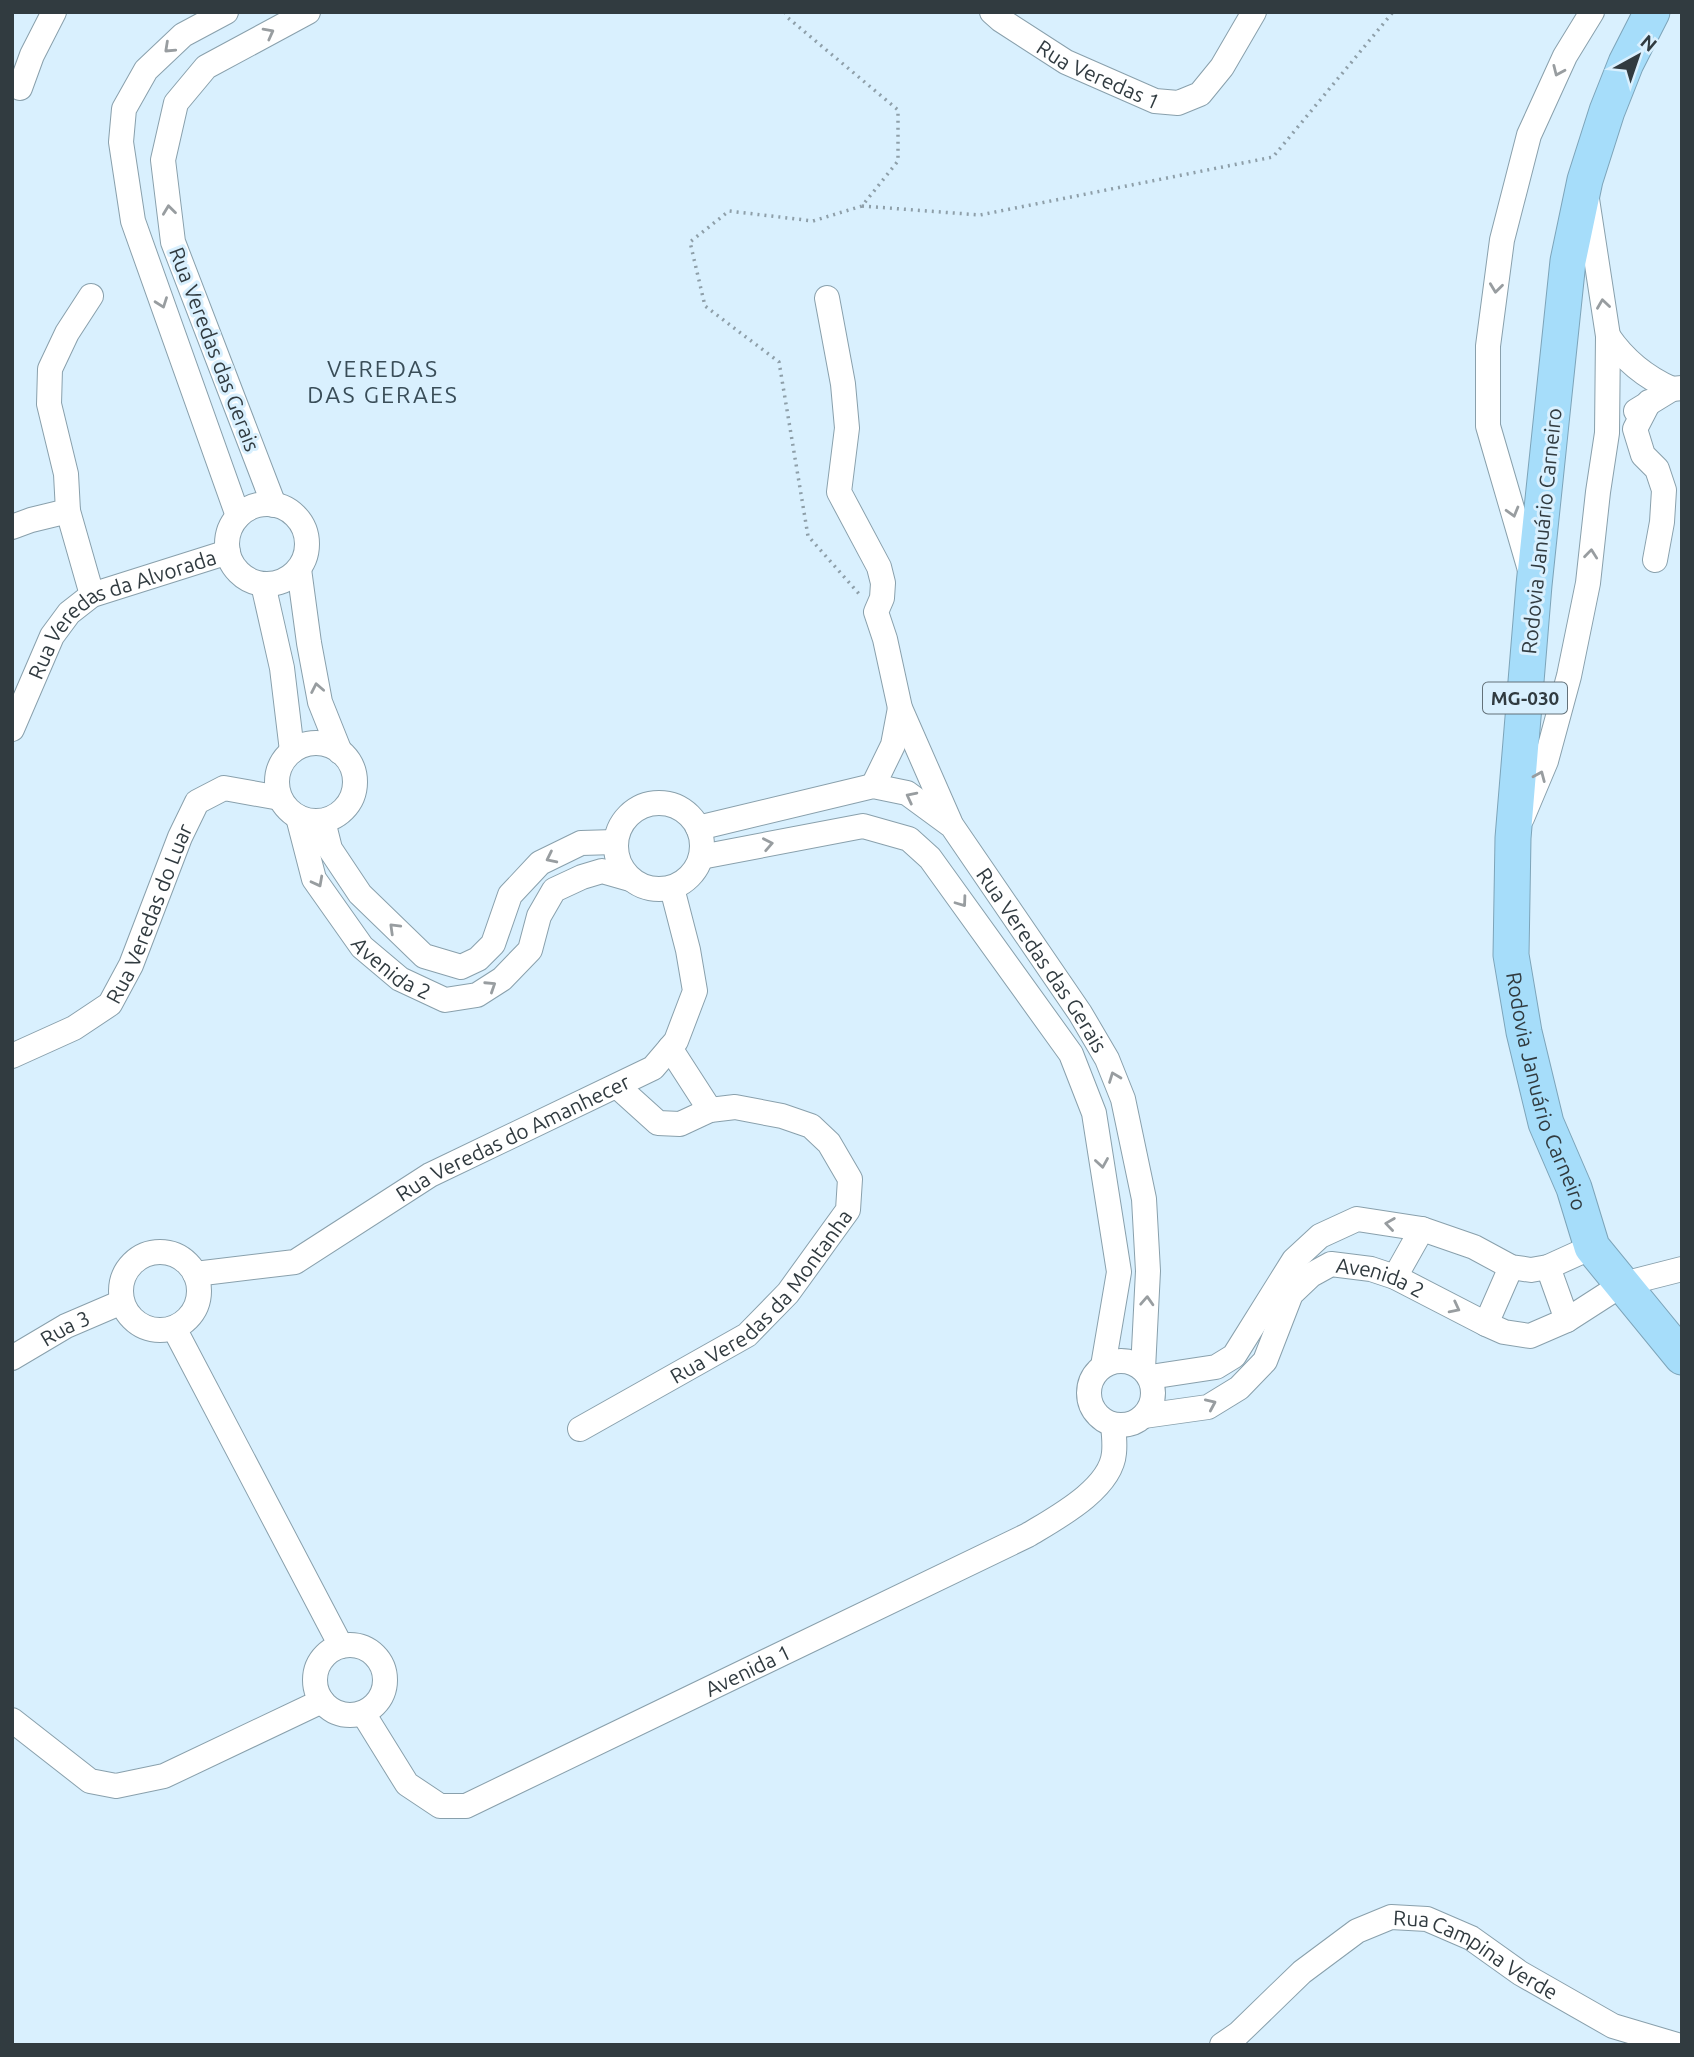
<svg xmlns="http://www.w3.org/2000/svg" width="1694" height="2057" viewBox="0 0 1694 2057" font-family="Ubuntu,sans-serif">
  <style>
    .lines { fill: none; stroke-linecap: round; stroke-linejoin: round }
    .minor-casing { stroke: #89a0ac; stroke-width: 26 }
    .highway-casing { stroke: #7da4b9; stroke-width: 37 }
    .path { stroke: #8e9fa9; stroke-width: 3.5; stroke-dasharray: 2 5; stroke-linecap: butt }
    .minor { stroke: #fff; stroke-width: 24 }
    .highway { stroke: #a6ddfa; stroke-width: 35 }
    .oneway { stroke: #989da0 }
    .labels { text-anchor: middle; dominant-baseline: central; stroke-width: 6; stroke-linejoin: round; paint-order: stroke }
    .shield { fill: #d9f0fe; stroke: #637179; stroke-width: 2 }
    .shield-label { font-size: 19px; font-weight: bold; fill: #313b40 }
    .street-label { font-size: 21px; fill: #313b40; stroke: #d9f0fe }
    .neighbourhood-label { font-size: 23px; letter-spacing: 2px; fill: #394d58; stroke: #d9f0fe }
  </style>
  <rect width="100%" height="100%" fill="#d9f0fe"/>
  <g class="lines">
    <g class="minor-casing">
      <g id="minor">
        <polyline points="226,12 183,35 146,70 124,109 121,142 133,221 238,516"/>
        <path id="s1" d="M 992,12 L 1001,20 L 1066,62 L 1155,101 L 1178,103 L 1200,94 L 1222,67 L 1254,12"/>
        <polyline points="20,88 32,55 54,12"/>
        <polyline points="91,296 67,333 50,369 49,404 66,474 68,511 92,595"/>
        <polyline points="827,298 843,384 847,428 839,492 879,567 883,583 882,598 876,612 885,639 900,708 950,822"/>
        <path d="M 1608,336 C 1625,361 1645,377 1672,389"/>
        <polyline points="1649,402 1635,429 1643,455 1657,469 1664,490 1662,522 1655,560"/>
        <polyline points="1636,411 1672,389 1682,388"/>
        <circle cx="267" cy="544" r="40"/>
        <polyline points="274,505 173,242 163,160 176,103 206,67 308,12"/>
        <polyline points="12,527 31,520 68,511"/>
        <polyline points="299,569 309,643 320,702 340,752"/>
        <polyline points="1530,570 1488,426 1488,346 1502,240 1529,135 1565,56 1592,12"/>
        <polyline points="263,584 282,668 292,751"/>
        <path id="s2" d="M 12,729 L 52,636 L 69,613 L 92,595 L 228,552"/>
        <circle cx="316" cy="782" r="39"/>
        <polyline points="873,786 893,745 900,708"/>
        <circle cx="659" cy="846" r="43"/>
        <path id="s3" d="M 298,817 L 314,879 L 362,947 L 400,979 L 445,1000 L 477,995 L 502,979 L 530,950 L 539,916 L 554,890 L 582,877 L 602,871 L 630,879"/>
        <polyline points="1522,818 1546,761 1569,676 1588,583 1598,492 1607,433 1608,336 1587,199"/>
        <polyline points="323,821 330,849 360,894 424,956 461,967 478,959 493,944 510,895 540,863 581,843 615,842"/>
        <path id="s4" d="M 698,828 L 873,786 L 907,793 L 952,826 L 1080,1013 L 1107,1059 L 1123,1099 L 1144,1199 L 1148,1271 L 1143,1369"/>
        <polyline points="701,857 863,826 909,839 930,858 1071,1054 1094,1113 1119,1272 1103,1366"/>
        <polyline points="670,1048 710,1110"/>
        <path id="s5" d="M 12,1056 L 74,1028 L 110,1004 L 131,965 L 180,837 L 197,802 L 224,788 L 280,798"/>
        <circle cx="160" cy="1291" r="39"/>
        <polyline points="1548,1267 1567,1320"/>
        <path id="s6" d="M 195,1274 L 295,1262 L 430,1175 L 653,1068 L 676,1041 L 695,991 L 688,950 L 672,888"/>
        <polyline points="1395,1277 1422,1229"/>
        <polyline points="1486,1324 1511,1267"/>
        <polyline points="174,1328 341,1646"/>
        <path id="s7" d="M 12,1358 L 66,1326 L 122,1302"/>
        <circle cx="1121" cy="1393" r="32"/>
        <polyline points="1150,1377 1216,1367 1234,1356 1294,1260 1320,1236 1357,1219 1422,1229 1474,1247 1511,1267 1531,1270 1548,1267 1592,1247"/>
        <path id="s8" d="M 1144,1416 L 1208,1407 L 1239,1388 L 1265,1361 L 1291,1294 L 1311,1275 L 1331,1264 L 1371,1269 L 1395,1277 L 1486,1324 L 1504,1332 L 1530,1336 L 1567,1320 L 1623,1284 L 1682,1269"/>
        <path id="s9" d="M 580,1429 L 747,1335 L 788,1293 L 848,1210 L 850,1179 L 829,1143 L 811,1126 L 782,1116 L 735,1107 L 710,1110 L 680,1124 L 658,1123 L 617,1086"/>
        <circle cx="350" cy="1680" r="35"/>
        <path id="s10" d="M 363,1713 L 407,1784 L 440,1806 L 466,1806 L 1028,1535 C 1056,1518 1111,1489 1114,1453 C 1115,1444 1114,1434 1113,1425"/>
        <polyline points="12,1720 90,1781 116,1786 164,1776 322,1701"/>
        <path id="s11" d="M 1222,2045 L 1238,2034 L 1302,1972 L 1357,1931 L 1391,1917 L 1427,1919 L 1471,1938 L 1520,1973 L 1613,2026 L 1677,2045"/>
      </g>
    </g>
    <g class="highway-casing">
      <g id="highway">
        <path id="s12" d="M 1652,12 L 1626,63 L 1607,111 L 1585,180 L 1568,261 L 1534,585 L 1513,838 L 1511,955 L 1524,1032 L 1546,1123 L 1574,1188 L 1592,1247 L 1682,1357"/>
      </g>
    </g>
    <g class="path">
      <polyline points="785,12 787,17 898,110 898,161 862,206 813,221 729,211 690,242 705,306 779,362 808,536 860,595"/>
      <polyline points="862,206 980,215 1273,157 1393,12"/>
    </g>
    <use href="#minor" class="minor"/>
    <use href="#highway" class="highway"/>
  </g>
  <defs><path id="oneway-chevron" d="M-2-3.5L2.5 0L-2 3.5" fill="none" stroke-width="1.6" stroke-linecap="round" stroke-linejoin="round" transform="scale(1.75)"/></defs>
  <g class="oneway">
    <use href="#oneway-chevron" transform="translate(269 33) rotate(-28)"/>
    <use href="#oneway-chevron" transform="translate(169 48) rotate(137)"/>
    <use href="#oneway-chevron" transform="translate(1558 71) rotate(114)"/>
    <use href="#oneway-chevron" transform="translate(169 210) rotate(-97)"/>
    <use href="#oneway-chevron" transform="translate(1496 288) rotate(97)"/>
    <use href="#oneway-chevron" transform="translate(162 303) rotate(70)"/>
    <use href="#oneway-chevron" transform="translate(1603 304) rotate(-98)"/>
    <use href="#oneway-chevron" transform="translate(1513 512) rotate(74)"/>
    <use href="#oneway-chevron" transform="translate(1591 554) rotate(-84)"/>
    <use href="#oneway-chevron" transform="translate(317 688) rotate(-101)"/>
    <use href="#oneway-chevron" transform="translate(1540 776) rotate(-67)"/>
    <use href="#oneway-chevron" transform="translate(911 797) rotate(-153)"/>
    <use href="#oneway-chevron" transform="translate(768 844) rotate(-11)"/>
    <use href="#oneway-chevron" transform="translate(551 858) rotate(154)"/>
    <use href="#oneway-chevron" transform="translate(318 882) rotate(62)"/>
    <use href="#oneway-chevron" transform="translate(962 902) rotate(54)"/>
    <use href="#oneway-chevron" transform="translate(394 928) rotate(-136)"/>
    <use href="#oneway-chevron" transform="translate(491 986) rotate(-33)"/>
    <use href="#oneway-chevron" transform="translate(1114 1077) rotate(-111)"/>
    <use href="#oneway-chevron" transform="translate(1102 1163) rotate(81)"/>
    <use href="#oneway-chevron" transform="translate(1390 1224) rotate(-172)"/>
    <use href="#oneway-chevron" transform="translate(1147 1301) rotate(-87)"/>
    <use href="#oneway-chevron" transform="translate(1455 1308) rotate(27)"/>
    <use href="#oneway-chevron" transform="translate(1211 1404) rotate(-24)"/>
  </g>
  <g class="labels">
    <rect class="shield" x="1483" y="682.5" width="84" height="31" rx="5"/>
    <g class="shield-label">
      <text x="1525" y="698">MG-030</text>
    </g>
    <g class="street-label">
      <text stroke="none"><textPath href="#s1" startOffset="124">Rua Veredas 1</textPath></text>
      <text transform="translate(215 349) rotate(69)">Rua Veredas das Gerais</text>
      <text transform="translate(1541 531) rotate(-84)">Rodovia Januário Carneiro</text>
      <text stroke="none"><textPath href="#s2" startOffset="172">Rua Veredas da Alvorada</textPath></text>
      <text stroke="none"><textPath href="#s5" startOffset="210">Rua Veredas do Luar</textPath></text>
      <text stroke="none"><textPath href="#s4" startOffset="432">Rua Veredas das Gerais</textPath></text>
      <text stroke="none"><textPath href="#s3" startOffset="184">Avenida 2</textPath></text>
      <text stroke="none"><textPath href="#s12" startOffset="1102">Rodovia Januário Carneiro</textPath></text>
      <text stroke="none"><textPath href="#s6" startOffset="352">Rua Veredas do Amanhecer</textPath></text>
      <text stroke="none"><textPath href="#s8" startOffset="312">Avenida 2</textPath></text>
      <text stroke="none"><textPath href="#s9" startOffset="228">Rua Veredas da Montanha</textPath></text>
      <text stroke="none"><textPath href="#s7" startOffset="61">Rua 3</textPath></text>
      <text stroke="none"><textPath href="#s10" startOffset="462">Avenida 1</textPath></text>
      <text stroke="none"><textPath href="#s11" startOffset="308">Rua Campina Verde</textPath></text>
    </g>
    <g class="neighbourhood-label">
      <text x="383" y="368">VEREDAS<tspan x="383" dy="26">DAS GERAES</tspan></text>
    </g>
  </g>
  <rect width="1694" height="2057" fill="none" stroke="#313b40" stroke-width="28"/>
  <g transform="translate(1638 56) rotate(40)" stroke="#d9f0fe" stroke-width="5" paint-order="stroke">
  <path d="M0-5L12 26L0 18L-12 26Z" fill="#313b40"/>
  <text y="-10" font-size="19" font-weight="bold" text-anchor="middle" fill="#313b40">N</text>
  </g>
</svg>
